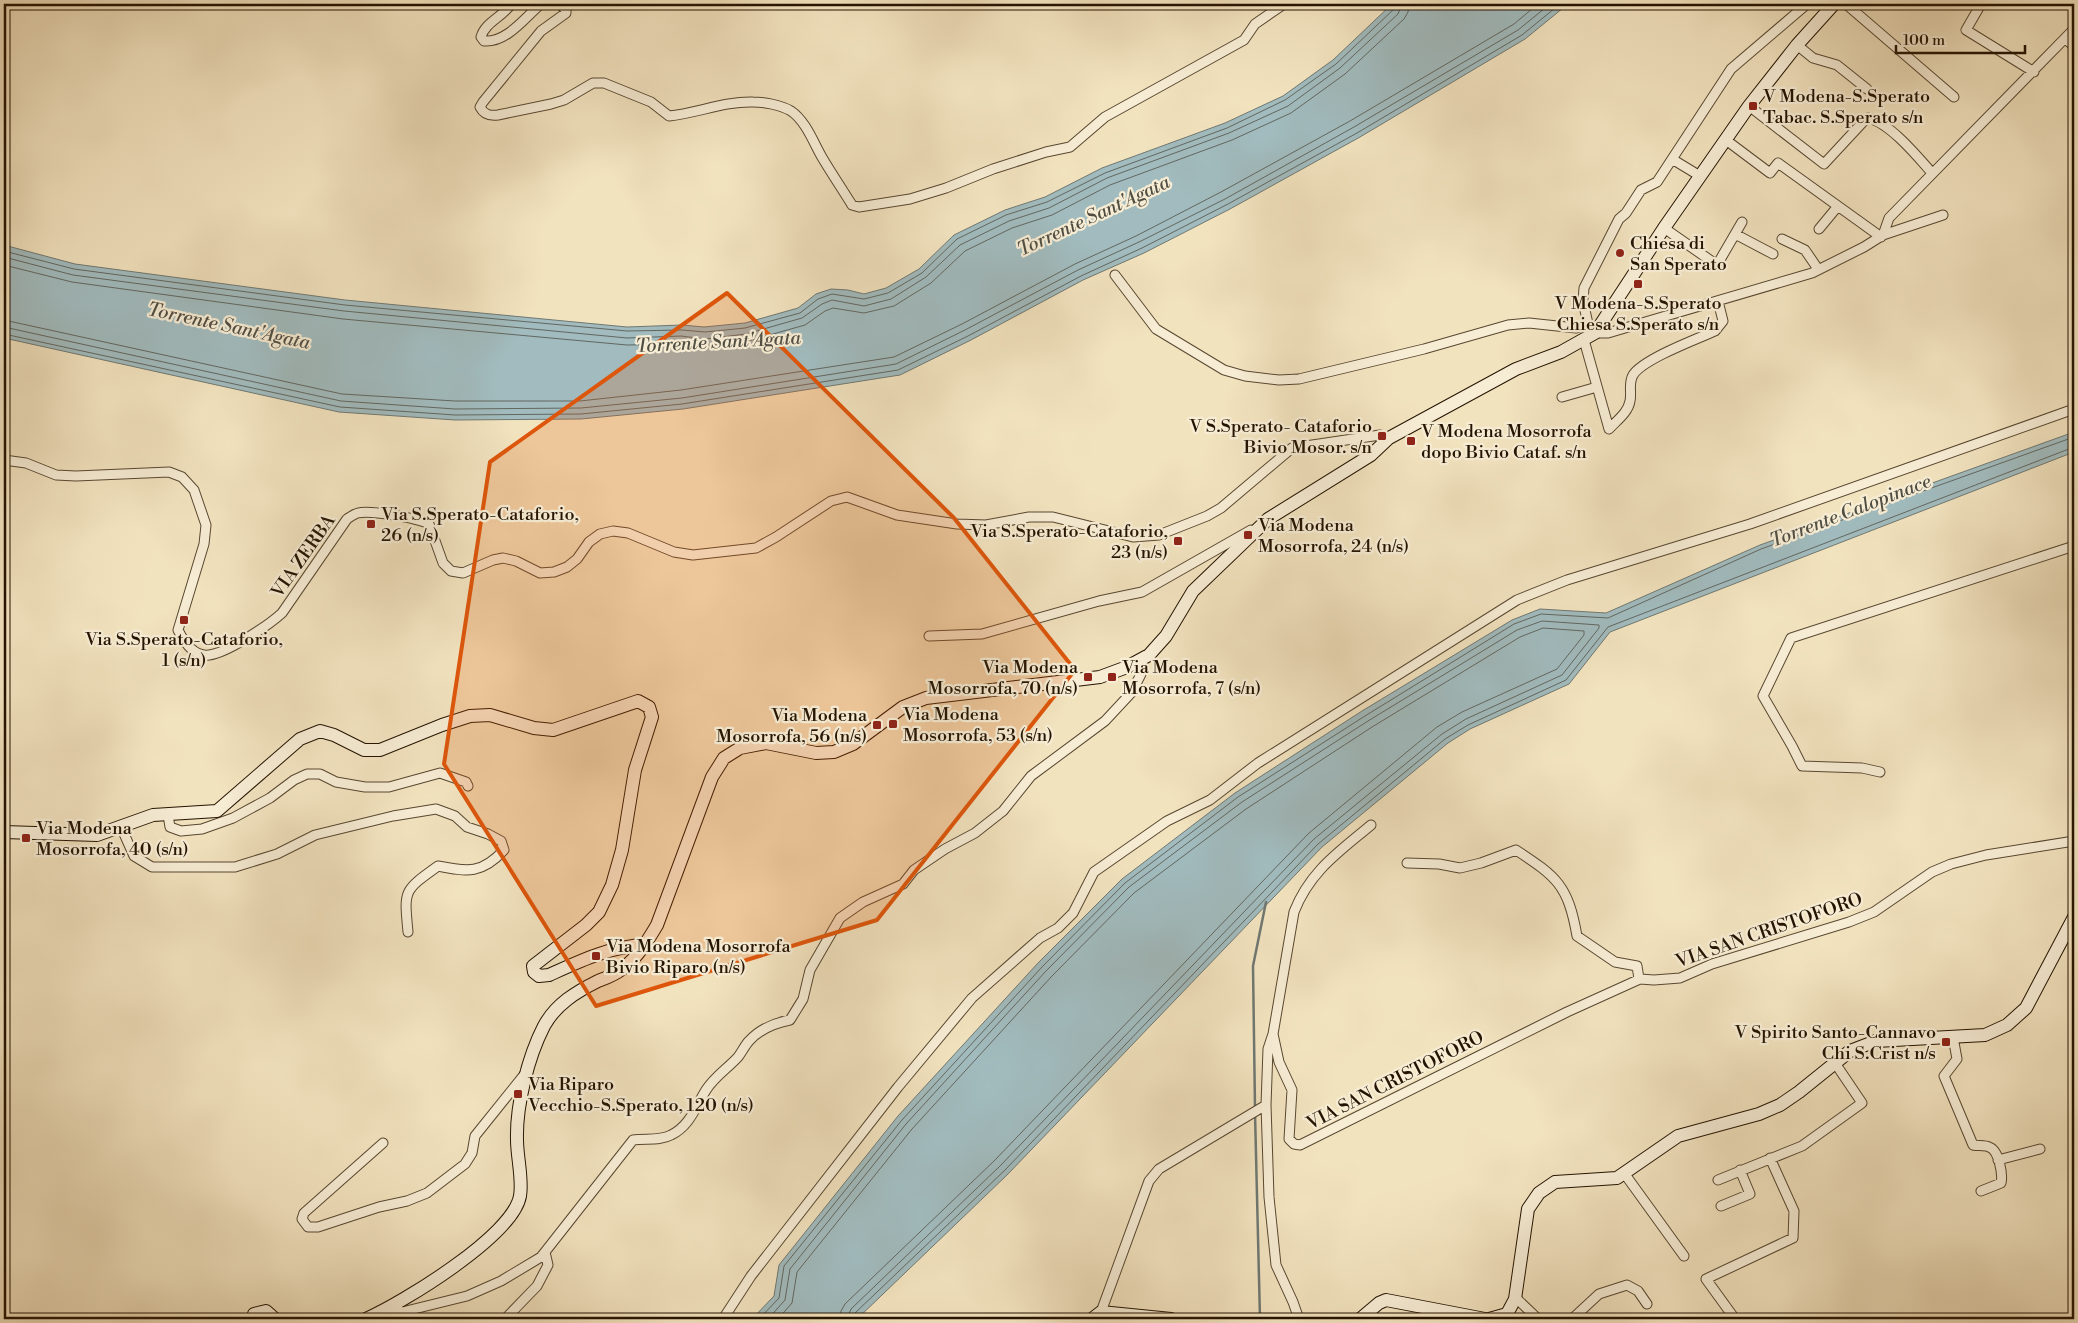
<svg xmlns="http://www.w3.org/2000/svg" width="2078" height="1323" viewBox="0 0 2078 1323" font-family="'Libre Bodoni',serif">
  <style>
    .water { fill: #a1bbbe; stroke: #6f7872 }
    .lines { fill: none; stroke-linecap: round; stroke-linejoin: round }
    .shore { stroke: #626760; stroke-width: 1 }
    .stream { stroke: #6f7872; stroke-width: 2.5 }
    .street-casing { stroke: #584730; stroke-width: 11 }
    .secondary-casing { stroke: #241301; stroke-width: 14 }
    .street { stroke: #f7edd5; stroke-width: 9 }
    .secondary { stroke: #f7edd5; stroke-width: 12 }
    .marked { fill: #de560b; fill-opacity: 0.2; stroke: #de560b; stroke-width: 4; stroke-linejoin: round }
    .poi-dot { fill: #8f2418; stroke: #f7edd5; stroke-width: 2 }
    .labels { text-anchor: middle; stroke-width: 4.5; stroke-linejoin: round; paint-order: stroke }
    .poi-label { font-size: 18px; fill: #241301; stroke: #f7edd5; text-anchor: start }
    .street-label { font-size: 18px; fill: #241301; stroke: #f7edd5 }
    .water-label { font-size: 19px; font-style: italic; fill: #504e43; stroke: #f7edd5 }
  </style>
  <rect width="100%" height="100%" fill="#f2e3bf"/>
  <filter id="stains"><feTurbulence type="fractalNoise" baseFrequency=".004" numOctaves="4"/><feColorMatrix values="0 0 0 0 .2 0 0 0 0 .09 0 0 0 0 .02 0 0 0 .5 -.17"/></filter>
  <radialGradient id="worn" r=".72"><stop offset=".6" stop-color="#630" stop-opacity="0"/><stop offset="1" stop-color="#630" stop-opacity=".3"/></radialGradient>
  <path class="water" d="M1392,4h176l-43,35 -165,98 -130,72 -86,44 -61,27 -112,60 -71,35 -217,34 -102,10 -126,1 -116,-8 -335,-74v-93l71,19 270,36 282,27 55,-2 22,2 41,-4 53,-15 18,-14 15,-5 17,1 16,4 22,-6 33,-19 35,-34 51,-25 40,-13 57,-29 123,-45 58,-27 50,-36z
    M2074,432v20l-464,180 -41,52 -99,45 -22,14 -126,104 -314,327 -151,145h-105l22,-23 5,-31 119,-149 140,-153 84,-84 113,-86 127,-82 150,-91 28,-11 66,4 154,-68z"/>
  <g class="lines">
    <path class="shore" d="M4,251l70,18 271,36 282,26 55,-1 23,2 40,-4 55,-15 18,-14 14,-5 32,5 24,-6 34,-20 35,-34 49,-24 41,-13 58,-29 122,-45 58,-28 51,-36 58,-55 1,-5
      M4,257l69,18 271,36 283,27 54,-2 24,3 41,-5 56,-16 20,-14 10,-4 32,6 27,-7 35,-22 34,-32 49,-24 40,-13 58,-30 122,-45 59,-27 52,-38 58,-54 4,-10
      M4,265l68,17 271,37 284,26 54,-1 24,2 43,-5 57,-16 20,-14 8,-3 31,5 30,-7 37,-23 34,-32 47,-23 40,-13 58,-30 122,-45 59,-27 54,-39 59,-55 4,-7 1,-8
      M4,320l338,74 113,7h125l101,-11 213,-33 68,-33 113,-60 61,-28 85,-44 129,-71 164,-97 24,-20
      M4,327l337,74 114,8 126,-1 101,-10 214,-34 69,-34 113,-60 61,-28 86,-43 129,-72 164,-97 32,-26
      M4,334l336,73 115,8 126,-1 101,-10 216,-34 70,-34 113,-60 61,-28 86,-44 129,-71 165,-98 38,-31
      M759,1319l20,-21 5,-32 118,-146 140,-153 83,-84 113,-86 127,-81 149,-92 27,-10 67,4 153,-69 313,-112
      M768,1319l17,-19 5,-31 116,-145 140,-153 83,-84 113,-85 126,-81 149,-91 25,-9 57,4v3l-37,47 -96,44 -24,15 -128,105 -314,327 -149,143 -4,10
      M778,1319l14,-16 5,-31 115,-143 140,-153 82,-83 112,-84 126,-82 148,-90 23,-9 41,3v4l-27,34 -95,43 -25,15 -128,106 -314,327 -150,144 -4,7 -1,8
      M854,1319l1,-6 150,-143 313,-326 127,-105 23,-14 98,-45 42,-53 466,-180"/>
    <path class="stream" d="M1255,1108l-2,-142 13,-64
      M1255,1113l5,206"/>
    <defs>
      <path id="street" d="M471,4h11
        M511,4c-8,13 -26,18 -30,33l3,4c23,2 41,-24 57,-37
        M560,4l6,6v3l-25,18 -58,71 -3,5c4,8 10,9 18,8l53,-11 13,-4 29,-17h11l47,19 18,14c28,-3 57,-15 84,-14 11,0 28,3 38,9 15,10 23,33 32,48 9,15 19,30 29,46l7,2 51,-8 36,-11 47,-19 53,-17 24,-5 35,-30 139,-77 11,-16 29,-20
        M1807,4l-76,65 -74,113 -16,8 -15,23 -7,6 -35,69 -1,13 5,23 7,9h13l204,-60 52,-26 19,-12 60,-20
        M1846,4l108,93
        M1981,4l-15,26 68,42
        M2065,39l9,7
        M1797,45l16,13 24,7 30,24
        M1749,106l75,58 39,-42 5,-4c22,5 49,38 64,55
        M1726,140l44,33 8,-10 103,74
        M1672,159l28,17
        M1664,228l53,37 25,-43
        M1819,229l19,-23
        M1735,234l38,20
        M1883,235l6,-17 185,-189
        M1782,239l23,11 13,19
        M1115,275l41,54 68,41 21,6 34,4 20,-1 125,-30 84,-24 21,-2 47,5 12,-4
        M1584,340l25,89c7,-8 19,-16 21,-28 2,-9 -2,-17 3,-26 10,-16 64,-36 82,-44l8,-10 -5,-20
        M1562,397l35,-10
        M4,460l22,3 30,12 20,1 93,-4 13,5 12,13 12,35 -2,19 -26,86c6,12 16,27 31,25 18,-2 60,-30 73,-42l65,-94c3,-2 7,-5 11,-6 12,-3 59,5 71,11l14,39 8,8 12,2 30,-13 10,-2 13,3 24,12 14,-1 13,-5 10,-8 12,-17 11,-8 13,-3 15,2 46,19 19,3 63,-7 20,-11 55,-36 16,-4 50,18 60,9 29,1 43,-8h24l80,20 26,-2 48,-19 14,-8 71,-60 88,-13 9,3
        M929,636l53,-2 117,-33 43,-9 109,-62
        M1880,772l-18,-4 -60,-2 -10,-20 -29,-50 28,-58 283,-92
        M168,815l2,12 11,4 21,-2 31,-11 37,-20 24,-18 13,-6h13l16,8 29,5h24l51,-14 26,9 2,4
        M121,827l13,29 18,11h83l42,-13 38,-19 78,-19 43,-7 19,7 12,11 21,7 13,7 3,9c-22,24 -36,22 -66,16 -35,25 -34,24 -30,66
        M1407,863l32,1 21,4 21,-5 35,-13c41,27 52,35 61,86l38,26 22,4 2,13
        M1273,1034l6,28 13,28 -3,49 5,5 6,1 267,-133 73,-33 14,1 26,-2 32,-14 137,-42 25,-10 58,-40 19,-8 35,-9 88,-14
        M1953,1037l4,22 -13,17 29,69c5,1 12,0 16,2 10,3 14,28 12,36l-20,8
        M383,1143l-79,70 -2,6 6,8h10l61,-20 28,-6 20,-8 38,-29 7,-11 3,-17 49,-61
        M1998,1160l42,-11
        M1624,1173l60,83
        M1718,1180l84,-34 60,-43 -27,-40
        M1721,1206l29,-12 -10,-24
        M1515,1297l23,22
        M391,1308l11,4 65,-16 34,-15 40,-24 92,-117c12,-2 27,1 38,-5 19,-9 25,-29 35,-45 9,-14 21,-21 32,-33 4,-5 7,-12 11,-16 11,-12 25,-18 41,-21l13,-21 7,-29 30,-52 23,-16 40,-18 11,-14 31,-21 30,-16 28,-22 28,-35 74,-55 27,-29 9,-18 -3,-13
        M1101,1312l48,-131 10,-12 107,-64
        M505,1319l32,-33 11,-21 -3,-13
        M723,1319l28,-43 147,-189 74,-89 68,-60 18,-10 15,-15 21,-41 73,-51 43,-21 48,-37 259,-163 50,-20 183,-56 324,-115
        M1299,1319l-6,-17 -17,-37 -7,-68 -3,-92 2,-56 5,-15 21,-122c16,-41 45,-60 77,-87
        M1572,1319l27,-25 28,-9 11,6 9,13
        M1735,1319l-29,-40 87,-41 1,-27 -24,-53"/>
      <path id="secondary" d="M4,832l93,3 56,-20 64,-4 83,-72 20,-8 14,4 30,15h16l62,-25 28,-9 20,-1 44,13 19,2 85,-29 11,6 3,10 -17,53 -13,80 -10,35 -13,27 -13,13 -53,41 1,6 5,4 10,-1c31,-14 62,-29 96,-30
        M253,1319l1,-5 12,-3 9,8
        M366,1319c36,-16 147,-83 154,-123 3,-16 -3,-39 -3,-56 -1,-35 11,-83 27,-114 12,-22 32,-34 54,-45 8,-3 17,-6 24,-12 15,-11 25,-27 35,-44l55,-148 12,-19 16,-10 26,-5 50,10 18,-1 19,-8 50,-37 23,-9 174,-21 27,-10 22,-12 17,-19 27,-45 75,-72 103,-64 18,-17 127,-69 45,-17 34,-19 69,-105 85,-122 48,-61 37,-41
        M1092,1319l9,-7 70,7
        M1360,1319l19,-16 7,-3 99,19
        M1489,1319l18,-5 8,-15 13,-90 11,-16 16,-11 62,-4 61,-42 81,-22 21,-9 19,-13 51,-41 26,-10 109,-6 22,-10 19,-17 48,-91"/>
    </defs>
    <use href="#street" class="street-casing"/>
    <use href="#secondary" class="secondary-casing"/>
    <use href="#street" class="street"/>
    <use href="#secondary" class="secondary"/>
  </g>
  <path class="marked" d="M727,293l227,225 121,152 -198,250 -281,86 -152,-242 46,-302z"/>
  <g class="poi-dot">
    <rect x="1748" y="101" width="10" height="10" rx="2.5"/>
    <circle cx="1620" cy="253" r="5"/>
    <rect x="1633" y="279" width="10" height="10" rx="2.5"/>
    <rect x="1377" y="431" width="10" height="10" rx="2.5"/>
    <rect x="1406" y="436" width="10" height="10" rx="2.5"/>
    <rect x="366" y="519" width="10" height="10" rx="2.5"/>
    <rect x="1243" y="530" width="10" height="10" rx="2.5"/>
    <rect x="1173" y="536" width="10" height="10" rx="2.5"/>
    <rect x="179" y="615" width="10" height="10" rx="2.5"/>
    <rect x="1083" y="672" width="10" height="10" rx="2.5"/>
    <rect x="1107" y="672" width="10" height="10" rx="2.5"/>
    <rect x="888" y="719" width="10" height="10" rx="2.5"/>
    <rect x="872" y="720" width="10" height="10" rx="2.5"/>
    <rect x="21" y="833" width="10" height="10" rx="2.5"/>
    <rect x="591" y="951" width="10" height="10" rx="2.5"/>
    <rect x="1941" y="1037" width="10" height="10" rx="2.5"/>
    <rect x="513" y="1089" width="10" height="10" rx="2.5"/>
  </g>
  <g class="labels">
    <g class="poi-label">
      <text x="1763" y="102">V Modena-S.Sperato<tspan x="1763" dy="21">Tabac. S.Sperato s/n</tspan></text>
      <text x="1630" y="249">Chiesa di<tspan x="1630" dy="21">San Sperato</tspan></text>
      <text x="1638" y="309" text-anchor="middle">V Modena-S.Sperato<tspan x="1638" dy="21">Chiesa S.Sperato s/n</tspan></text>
      <text x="1372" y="432" text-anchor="end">V S.Sperato- Cataforio<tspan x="1372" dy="21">Bivio Mosor. s/n</tspan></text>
      <text x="1421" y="437">V Modena Mosorrofa<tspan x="1421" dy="21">dopo Bivio Cataf. s/n</tspan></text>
      <text x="381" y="520">Via S.Sperato-Cataforio,<tspan x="381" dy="21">26 (n/s)</tspan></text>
      <text x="1258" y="531">Via Modena<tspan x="1258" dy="21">Mosorrofa, 24 (n/s)</tspan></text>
      <text x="1168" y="537" text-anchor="end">Via S.Sperato-Cataforio,<tspan x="1168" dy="21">23 (n/s)</tspan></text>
      <text x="184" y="645" text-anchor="middle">Via S.Sperato-Cataforio,<tspan x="184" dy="21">1 (s/n)</tspan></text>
      <text x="1078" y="673" text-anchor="end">Via Modena<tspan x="1078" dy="21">Mosorrofa, 70 (n/s)</tspan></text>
      <text x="1122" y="673">Via Modena<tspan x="1122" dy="21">Mosorrofa, 7 (s/n)</tspan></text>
      <text x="903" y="720">Via Modena<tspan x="903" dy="21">Mosorrofa, 53 (s/n)</tspan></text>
      <text x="867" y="721" text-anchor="end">Via Modena<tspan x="867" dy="21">Mosorrofa, 56 (n/s)</tspan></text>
      <text x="36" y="834">Via Modena<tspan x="36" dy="21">Mosorrofa, 40 (s/n)</tspan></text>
      <text x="606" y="952">Via Modena Mosorrofa<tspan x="606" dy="21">Bivio Riparo (n/s)</tspan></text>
      <text x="1936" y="1038" text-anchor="end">V Spirito Santo-Cannavo<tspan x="1936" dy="21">Chi S.Crist n/s</tspan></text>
      <text x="528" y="1090">Via Riparo<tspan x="528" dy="21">Vecchio-S.Sperato, 120 (n/s)</tspan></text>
    </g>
    <g class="street-label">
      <text transform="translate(303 556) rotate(-55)" y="6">VIA ZERBA</text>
      <text transform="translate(1769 930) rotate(-19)" y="6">VIA SAN CRISTOFORO</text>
      <text transform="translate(1395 1080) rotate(-27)" y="6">VIA SAN CRISTOFORO</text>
    </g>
    <g class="water-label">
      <text transform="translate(1093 215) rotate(-25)" y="7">Torrente Sant'Agata</text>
      <text transform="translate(229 325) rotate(12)" y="7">Torrente Sant'Agata</text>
      <text transform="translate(718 341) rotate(-3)" y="7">Torrente Sant'Agata</text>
      <text transform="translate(1850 510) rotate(-21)" y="7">Torrente Calopinace</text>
    </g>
  </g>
  <rect width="2078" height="1323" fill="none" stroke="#f2e3bf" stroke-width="20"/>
  <rect x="5" y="5" width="2068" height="1313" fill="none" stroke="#241301" stroke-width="2.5"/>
  <rect x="10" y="10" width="2058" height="1303" fill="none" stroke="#241301"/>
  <path d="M1896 45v8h129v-8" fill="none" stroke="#241301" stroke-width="2.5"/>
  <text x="1903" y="45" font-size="15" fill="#241301" stroke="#f7edd5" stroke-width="4" paint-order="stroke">100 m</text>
  <rect width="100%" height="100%" filter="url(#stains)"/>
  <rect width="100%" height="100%" fill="url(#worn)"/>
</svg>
